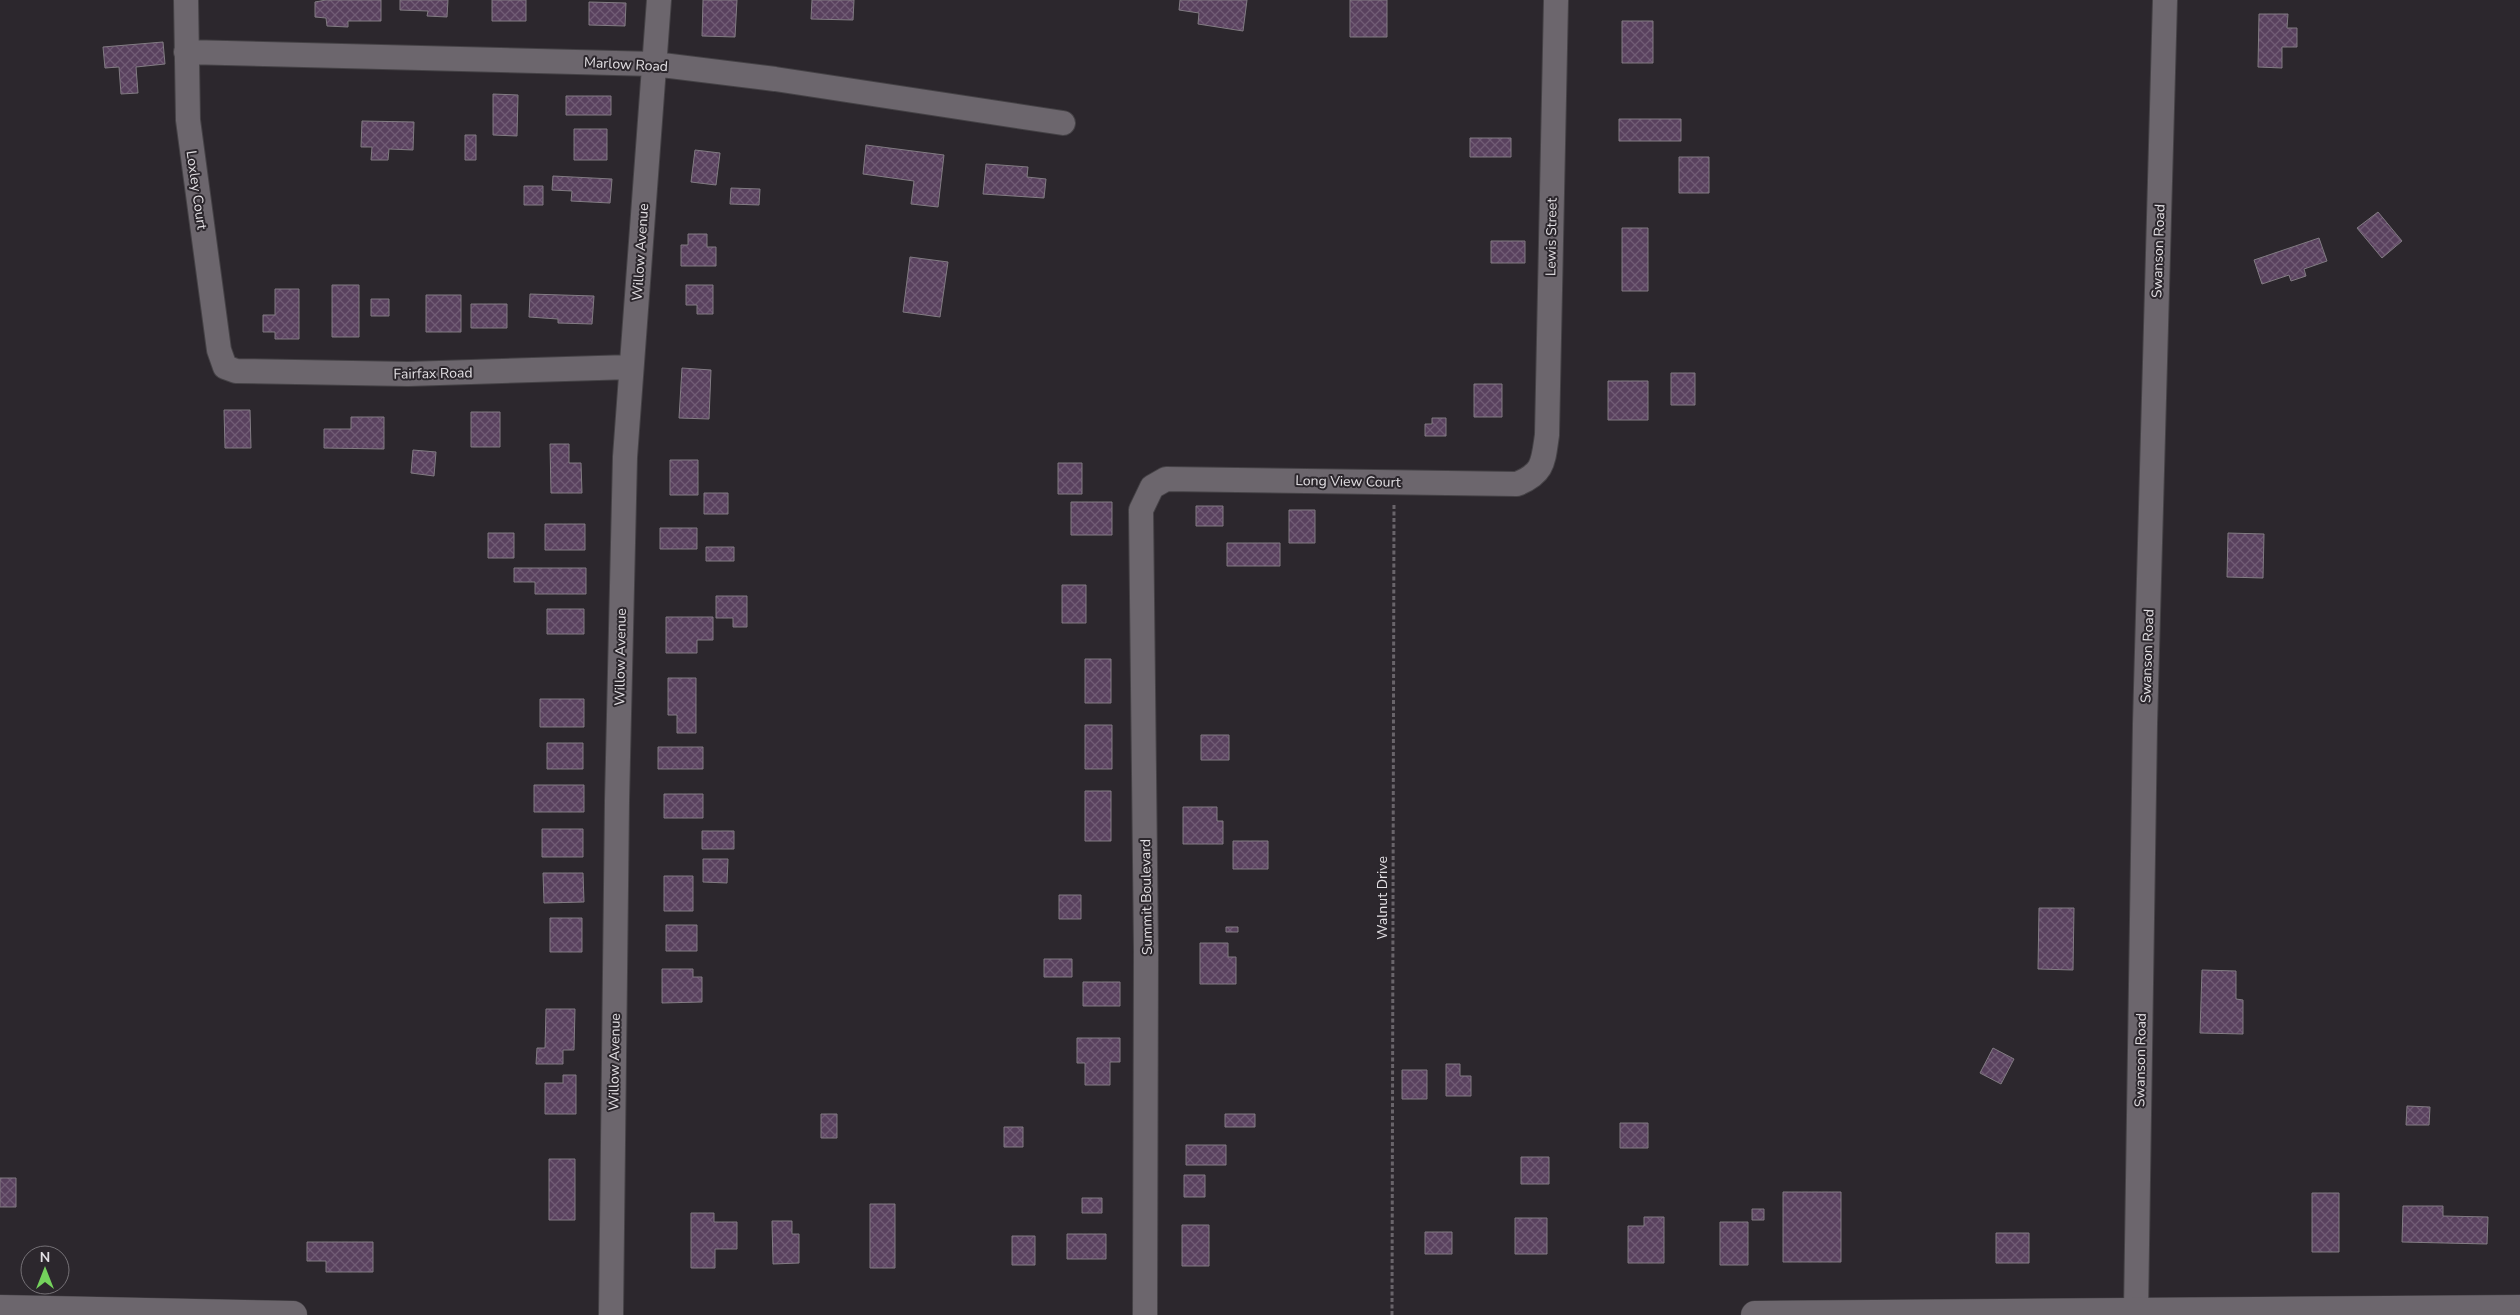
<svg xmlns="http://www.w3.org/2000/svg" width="2520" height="1315" viewBox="0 0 2520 1315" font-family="'Nunito Sans',sans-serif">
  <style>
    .building { fill: url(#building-cross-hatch); stroke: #817b82 }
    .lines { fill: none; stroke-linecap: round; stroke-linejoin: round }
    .minor-casing { stroke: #454246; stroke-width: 26 }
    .tertiary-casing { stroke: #454246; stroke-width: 29 }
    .path { stroke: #69646a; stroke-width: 3; stroke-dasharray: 4 2.5; stroke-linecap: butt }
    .minor { stroke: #6c666d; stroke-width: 24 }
    .tertiary { stroke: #6c666d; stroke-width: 28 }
    .labels { text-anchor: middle; stroke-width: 4; stroke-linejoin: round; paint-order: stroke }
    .street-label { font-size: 14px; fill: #e2dfe3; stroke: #2c272d }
  </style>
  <defs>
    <pattern id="building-cross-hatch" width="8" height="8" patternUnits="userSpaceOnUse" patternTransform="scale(1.25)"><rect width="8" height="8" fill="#59415e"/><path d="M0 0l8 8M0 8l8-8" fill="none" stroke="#715c75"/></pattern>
  </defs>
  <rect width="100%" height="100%" fill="#2c272d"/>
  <path class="building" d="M326,0h55v21h-33v6l-21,-1 -1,-8 -11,-1v-15z
    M400,0h48l-1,17 -20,-1 1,-5 -28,-1z
    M492,0h34v21h-34z
    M703,0h34l-2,37 -33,-1z
    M812,0h42l-1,20 -42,-1z
    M1180,0h67l-4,31 -45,-7 1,-11 -20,-3z
    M1350,0h37v37h-37z
    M589,2l37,1 -1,23 -36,-1z
    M2259,14h29l-1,14h10v19h-15v21l-24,-1z
    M1622,21h31v42h-31z
    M163,42l2,22 -29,3 2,26 -17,1 -2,-27 -14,1 -2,-21z
    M493,94l25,1 -1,41 -24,-1z
    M566,96h45v19h-45z
    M1619,119h62v22h-62z
    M362,121l52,1 -1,28 -24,-1 -1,11h-17l1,-13h-11z
    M574,129h33v31h-33z
    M465,135h11v25h-11z
    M1470,138h41v19h-41z
    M866,145l78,10 -6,52 -27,-3 3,-23 -51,-7z
    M695,150l25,3 -4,32 -25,-3z
    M1679,157h30v36h-30z
    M986,164l42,3 -1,10 19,2 -2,19 -61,-4z
    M553,176l59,3 -2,24 -39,-2 1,-10 -20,-1z
    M524,186h19v19h-19z
    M731,188l29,1 -1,16 -29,-1z
    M2378,212l24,29 -20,17 -25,-30z
    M1622,228h26v63h-26z
    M688,234h19v13h9v19h-35v-21h7z
    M2319,238l8,23 -23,8 2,7 -15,5 -2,-6 -27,9 -8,-24z
    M1491,241h34v22h-34z
    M910,257l38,5 -8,55 -37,-5z
    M332,285h27v52h-27z
    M686,285h27v29h-16v-9h-11z
    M275,289h24v50h-24v-7h-12v-17h12z
    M530,294l64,2 -2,28 -34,-1v-4l-29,-2z
    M426,295h35v37h-35z
    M371,299h18v17h-18z
    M471,304h36v24h-36z
    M682,368l29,2 -2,49 -30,-1z
    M1671,373h24v32h-24z
    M1608,381h40v39h-40z
    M1474,384h28v33h-28z
    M224,410h26l1,38h-26z
    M471,412h29v35h-29z
    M351,417h33v32l-60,-1v-19h27z
    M1432,418h14v18h-21v-12h7z
    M550,444h19v19h12l1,30h-31z
    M413,450l23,2 -2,24 -23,-3z
    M670,460h28v35h-28z
    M1058,463h24v31h-24z
    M704,493h24v21h-24z
    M1071,502h41v33h-41z
    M1196,506h27v20h-27z
    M1289,510h26v33h-26z
    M545,524h40v26h-40z
    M660,528h37v21h-37z
    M488,533h26v25h-26z
    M2228,533l36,1 -1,44 -36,-1z
    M1227,543h53v23h-53z
    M706,547h28v14h-28z
    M514,568h72v26h-51v-12h-21z
    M1062,585h24v38h-24z
    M716,596h31v31h-14v-9h-17z
    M547,609h37v25h-37z
    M666,617h47v23h-16v13h-31z
    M1085,659h26v44h-26z
    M668,678h28v55h-19v-18h-9z
    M540,699h44v28h-44z
    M1085,725h27v44h-27z
    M1201,735h28v25h-28z
    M547,743h36v26h-36z
    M658,747h45v22h-45z
    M534,785h50v27h-50z
    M1085,791h26v50h-26z
    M664,794h39v24h-39z
    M1183,807h34v14h6v23h-40z
    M542,829h41v28h-41z
    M702,831h32v18h-32z
    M1233,841h35v28h-35z
    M703,859h25l-1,24 -24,-1z
    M543,873h40l1,29 -40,1z
    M664,876h29v35h-29z
    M1059,895h22v24h-22z
    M2039,908h35l-1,62 -35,-1z
    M550,918h32v34h-32z
    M666,925h31v26h-31z
    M1226,927h12v5h-12z
    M1200,943h28v14h8v27h-36z
    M1044,959h28v18h-28z
    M662,969h31v8h9v25l-40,1z
    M2202,970l34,1v28l7,1v34l-43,-1z
    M1083,982h37v24h-37z
    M546,1009h29l-1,41h-11v14h-27l1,-16h8z
    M1077,1038h43v24h-10v23h-25v-22h-8z
    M1993,1048l21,11 -13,25 -21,-11z
    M1446,1064h14v12h11v20h-25z
    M1402,1070h25v29h-25z
    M563,1075h13v39h-31v-31h18z
    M2407,1106l23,1 -1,18h-23z
    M821,1114h16v24h-16z
    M1225,1114h30v13h-30z
    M1620,1123h28v25h-28z
    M1004,1127h19v20h-19z
    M1186,1145h40v20h-40z
    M1521,1157h28v27h-28z
    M549,1159h26v61h-26z
    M1184,1175h21v22h-21z
    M0,1178h16v29h-16z
    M1783,1192h58v70h-58z
    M2312,1193h27v59h-27z
    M1082,1198h20v15h-20z
    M870,1204h25v64h-25z
    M2403,1206h40v10l45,1 -1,27 -85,-2z
    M1752,1209h12v11h-12z
    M691,1213h23v9h23v27h-22v19h-24z
    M1644,1217h20v46h-36v-37h16z
    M1515,1218h32v36h-32z
    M772,1221h20v13h7v29l-26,1z
    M1720,1222h28v43h-28z
    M1182,1225h27v41h-27z
    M1425,1232h27v22h-27z
    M1996,1233h33v30h-33z
    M1067,1234h39v25h-39z
    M1012,1236h23v29h-23z
    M307,1242h66v30h-47v-11h-19z"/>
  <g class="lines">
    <defs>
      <path id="minor" d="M186,0l2,120 31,230 6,17 11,4 172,3 223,-7
        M186,52l468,12 121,15 288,44
        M2136,1311l9,-587 20,-724
        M611,1315l6,-514 8,-344 34,-457
        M1145,1315l1,-365 -5,-440 11,-23 14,-8 351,5c27,-11 26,-22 30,-49l9,-435"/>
      <path id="tertiary" d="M0,1309l293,6
        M1755,1315l765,-6"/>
    </defs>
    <use href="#minor" class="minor-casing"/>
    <use href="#tertiary" class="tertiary-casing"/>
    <path class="path" d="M1392,1315l2,-812"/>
    <use href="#minor" class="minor"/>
    <use href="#tertiary" class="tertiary"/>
  </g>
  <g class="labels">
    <g class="street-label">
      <text transform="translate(626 64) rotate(3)" y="5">Marlow Road</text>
      <text transform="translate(197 190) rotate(82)" y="5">Loxley Court</text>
      <text transform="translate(1551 237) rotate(-89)" y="5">Lewis Street</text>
      <text transform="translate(2158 251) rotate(-88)" y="5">Swanson Road</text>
      <text transform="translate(640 252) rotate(-86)" y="5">Willow Avenue</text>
      <text transform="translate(433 373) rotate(-1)" y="5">Fairfax Road</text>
      <text transform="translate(1348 481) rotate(1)" y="5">Long View Court</text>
      <text transform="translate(2147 656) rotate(-88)" y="5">Swanson Road</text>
      <text transform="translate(620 657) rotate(-89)" y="5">Willow Avenue</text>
      <text transform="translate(1146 897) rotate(-91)" y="5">Summit Boulevard</text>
      <text transform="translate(1382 898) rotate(-90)" y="5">Walnut Drive</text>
      <text transform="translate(2140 1060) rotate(-89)" y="5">Swanson Road</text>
      <text transform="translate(614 1062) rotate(-89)" y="5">Willow Avenue</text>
    </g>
  </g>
  <g transform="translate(45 1270)"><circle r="24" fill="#2c272d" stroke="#757176"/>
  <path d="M0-4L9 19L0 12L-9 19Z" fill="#74d25c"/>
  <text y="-8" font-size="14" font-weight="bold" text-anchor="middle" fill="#e2dfe3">N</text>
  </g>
</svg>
